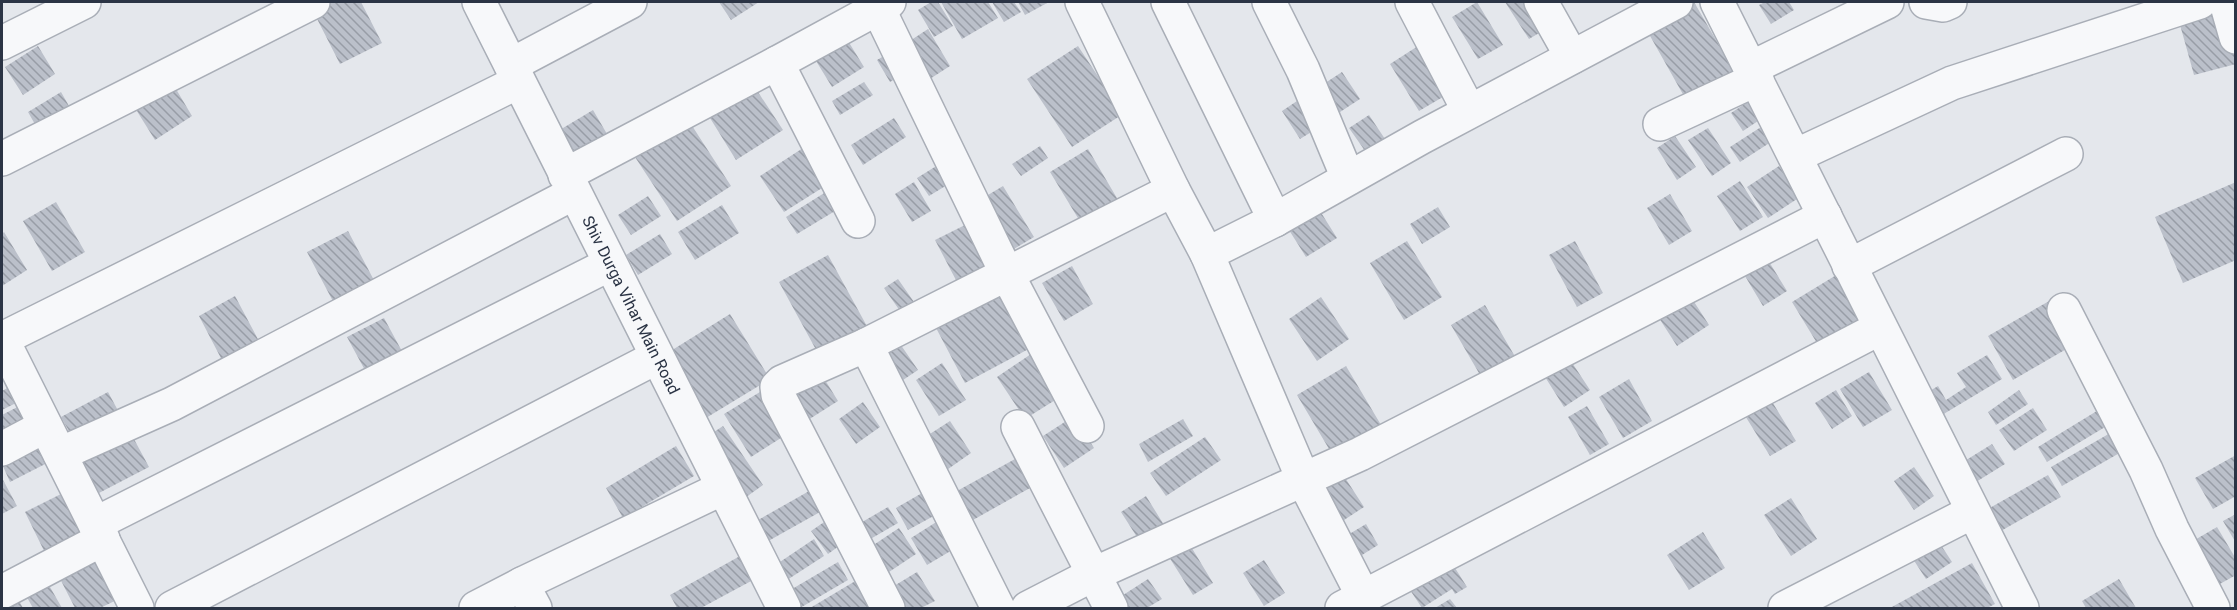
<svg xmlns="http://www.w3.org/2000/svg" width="2237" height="610" viewBox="0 0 2237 610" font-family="Roboto,sans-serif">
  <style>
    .building { fill: url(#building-back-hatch) }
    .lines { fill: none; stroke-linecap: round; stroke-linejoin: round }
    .minor-casing { stroke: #a9aeb7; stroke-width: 36 }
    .minor { stroke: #f7f8fa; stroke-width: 33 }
    .labels { text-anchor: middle; stroke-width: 5; stroke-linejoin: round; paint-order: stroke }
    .street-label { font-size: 16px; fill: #2b3445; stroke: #f4f6f9 }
  </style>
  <defs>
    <pattern id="building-back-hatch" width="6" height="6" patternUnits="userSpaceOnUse" patternTransform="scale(1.5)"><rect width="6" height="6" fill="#bbc0ca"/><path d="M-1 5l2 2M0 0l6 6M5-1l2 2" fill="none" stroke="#989da6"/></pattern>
  </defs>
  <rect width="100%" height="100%" fill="#e4e7ec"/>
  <path class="building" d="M328,2h33l21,41 -42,21 -28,-55z
    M719,2h40l-28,18z
    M931,2h7l15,24 -19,11 -16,-27z
    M941,2h47l10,16 -36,21z
    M992,2h22l7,10 -17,10z
    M1018,2h31l-24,13z
    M1477,2l26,43 -25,14 -26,-42z
    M1505,2h24l17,27 -17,10z
    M1689,2h5l44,76 -49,27 -44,-78z
    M1765,2h24l5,8 -23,14 -12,-19z
    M2222,2l14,50v12l-42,11 -17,-61z
    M928,29l22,37 -28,18 -23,-36z
    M845,36l19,31 -32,20 -19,-31z
    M38,46l17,28 -32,21 -18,-28z
    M1078,46l45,68 -51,33 -45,-68z
    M1418,46l30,48 -29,17 -29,-47z
    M894,50l13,22 -17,10 -13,-22z
    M1342,72l18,27 -23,15 -18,-27z
    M864,82l9,13 -33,20 -8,-14z
    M173,84l19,32 -37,24 -20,-32z
    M756,89l27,41 -47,30 -26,-42z
    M61,92l8,14 -33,20 -8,-14z
    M1303,97l18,29 -21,13 -18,-28z
    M1749,101l12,18 -18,12 -12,-18z
    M593,110l14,24 -39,24 -15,-24z
    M1369,115l20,30 -19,13 -21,-30z
    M687,118l44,68 -54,35 -44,-67z
    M894,118l12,19 -43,28 -12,-20z
    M1761,127l10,15 -31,20 -10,-15z
    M1708,128l23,35 -19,13 -24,-36z
    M1675,136l21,31 -19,13 -20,-32z
    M806,146l24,37 -46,29 -24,-36z
    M1040,146l8,12 -27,18 -9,-12z
    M1088,149l33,56 -37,23 -34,-56z
    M946,160l11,19 -28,17 -12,-18z
    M1779,166l21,31 -32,21 -21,-31z
    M1740,181l23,36 -23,14 -23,-35z
    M914,182l17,29 -19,11 -17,-28z
    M2236,182v78l-53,23 -28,-66z
    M1003,186l31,51 -25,15 -31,-51z
    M829,190l11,18 -43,26 -11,-17z
    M1670,194l22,37 -23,14 -22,-37z
    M648,196l13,20 -30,19 -13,-20z
    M56,202l29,50 -33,19 -29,-50z
    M722,205l17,28 -44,27 -17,-28z
    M1438,207l12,20 -28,17 -12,-20z
    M1320,211l17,27 -31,19 -17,-27z
    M973,221l21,42 -37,19 -22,-42z
    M348,231l29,55 -41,21 -29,-55z
    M4,232l23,38 -25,16v-52z
    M660,234l12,20 -34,21 -12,-20z
    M1407,241l35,56 -38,23 -34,-57z
    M1575,241l28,52 -26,14 -28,-52z
    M1763,252l24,39 -24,15 -24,-40z
    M828,255l41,75 -49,27 -41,-75z
    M1072,266l21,38 -29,17 -22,-38z
    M1838,274l28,46 -46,28 -28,-46z
    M898,279l16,23 -14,9 -16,-23z
    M1005,289l31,56 -71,38 -30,-57z
    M1689,294l20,31 -32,21 -20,-31z
    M235,296l26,49 -37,19 -25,-48z
    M1321,297l28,42 -32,22 -28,-42z
    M2051,300l24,44 -62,36 -25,-44z
    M1485,305l32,55 -34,20 -32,-55z
    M730,314l40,65 -69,42 -40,-64z
    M384,318l20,37 -37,19 -20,-37z
    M894,335l24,35 -21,14 -24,-35z
    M1565,352l25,38 -26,17 -24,-38z
    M1031,354l29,43 -35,22 -28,-42z
    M1987,355l15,24 -70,42 -14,-23 20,-12 8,14 20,-13 -9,-14z
    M942,363l24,37 -27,16 -23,-36z
    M1346,366l35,59 -49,29 -35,-59z
    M817,367l21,34 -30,19 -21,-34z
    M1869,372l23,38 -29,17 -23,-38z
    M1629,379l23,42 -29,17 -24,-41z
    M18,382l8,16 -24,12v-19z
    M765,389l27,42 -41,26 -27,-43z
    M1765,390l31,51 -26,15 -31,-50z
    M1836,390l16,26 -20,13 -17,-26z
    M2019,390l9,14 -32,21 -8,-13z
    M108,392l14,26 -48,22 -13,-23z
    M27,402l11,22 -36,18v-27z
    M863,402l17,25 -24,17 -17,-25z
    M1587,406l22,38 -19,11 -22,-38z
    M2105,406l10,15 -68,41 -9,-15z
    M2033,408l14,22 -33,21 -15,-21z
    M1074,416l20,32 -30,20 -21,-32z
    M1183,419l10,17 -45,26 -9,-18z
    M950,421l21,32 -30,21 -22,-33z
    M723,426l40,59 -21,15 -40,-60z
    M128,428l21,39 -50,26 -22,-40z
    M2119,428l11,19 -68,39 -11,-19z
    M41,432l14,27 -45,23 -8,-18z
    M1205,437l16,23 -55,36 -16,-23z
    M1992,444l13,20 -29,18 -13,-20z
    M676,446l18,30 -71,42 -17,-30z
    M2236,455v41l-23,13 -18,-31z
    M1015,459l15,29 -57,32 -16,-29z
    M1914,467l20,29 -20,14 -20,-29z
    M1340,470l24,37 -23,15 -24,-37z
    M2048,475l13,22 -69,39 -13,-22z
    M2,478l15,28 -15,8z
    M818,486l11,21 -66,37 -12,-20z
    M929,489l12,23 -33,18 -12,-22z
    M65,492l24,49 -40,20 -24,-49z
    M1146,496l23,37 -25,15 -23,-36z
    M1791,498l26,41 -26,17 -27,-41z
    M888,507l10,16 -31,18 -10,-16z
    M2236,514v29l-13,-22z
    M830,518l16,23 -18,13 -17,-23z
    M941,519l18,27 -32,19 -16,-27z
    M1366,524l12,21 -24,15 -13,-21z
    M2217,527l19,32v16l-18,10 -25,-44z
    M899,528l17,26 -30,20 -17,-26z
    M1703,532l22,36 -36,22 -22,-35z
    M814,539l10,17 -40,26 -10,-16z
    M1937,539l15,23 -26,17 -15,-23z
    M1190,545l23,38 -20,12 -24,-38z
    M97,546l26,51 -23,11h-25l-21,-41z
    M740,556l13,24 -52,28h-24l-7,-13z
    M1264,560l21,33 -21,13 -21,-33z
    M1450,560l17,27 -12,7 -3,-5 -30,19 -14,-21z
    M838,562l10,18 -48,28 -13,-16z
    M1972,563l23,41 -8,4h-97z
    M917,572l18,29 -14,7h-21l-11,-19z
    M1148,579l14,20 -15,9h-19l-8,-11z
    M2119,579l17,29h-50l-4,-7z
    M46,580l16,28h-29l-9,-16z
    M857,580l16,26 -5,2h-58z
    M18,599l5,9h-21z
    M1450,599l7,9h-22z"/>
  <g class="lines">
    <defs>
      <g id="minor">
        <path id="s1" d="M479,2l305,606"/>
        <path d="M1082,2l91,188 34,64 97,227 59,115"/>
        <path d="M1168,2l107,218"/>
        <path d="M1269,2l34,68 45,108"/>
        <path d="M1412,2l57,109"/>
        <path d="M1541,2l31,55"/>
        <path d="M1717,2l305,606"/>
        <path d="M1926,2l17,3 7,-3"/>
        <path d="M2226,2l10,35"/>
        <path d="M878,8l129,266 80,152"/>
        <path d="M2,43l82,-41"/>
        <path d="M777,63l81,158"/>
        <path d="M511,65l119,-63"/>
        <path d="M1751,68l136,-66"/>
        <path d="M1660,124l97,-45"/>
        <path d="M1795,156l157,-73 248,-81"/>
        <path d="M2,159l311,-157"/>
        <path d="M565,175l212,-112 112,-61"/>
        <path d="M1207,254l68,-34 147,-83 254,-135"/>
        <path d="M1849,266l217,-112"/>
        <path d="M2064,310l82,160 26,59 41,79"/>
        <path d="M2,339l516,-257"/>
        <path d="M2,339l135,269"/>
        <path d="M866,345l132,263"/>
        <path d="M1018,427l93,181"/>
        <path d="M2,449l43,-23"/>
        <path d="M60,454l112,-50 402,-211"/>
        <path d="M95,524l515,-260"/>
        <path d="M522,584l13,24"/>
        <path d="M2,592l101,-53"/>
        <path d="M172,608l485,-251"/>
        <path d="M476,608l46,-24 201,-96"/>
        <path d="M888,608l-110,-213 -1,-8 5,-5 84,-37 307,-155"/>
        <path d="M1028,608l66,-34 266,-120 465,-238"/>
        <path d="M1342,608l538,-280"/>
        <path d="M1785,608l187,-96"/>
      </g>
    </defs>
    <use href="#minor" class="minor-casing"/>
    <use href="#minor" class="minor"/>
  </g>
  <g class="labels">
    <g class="street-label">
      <text dy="6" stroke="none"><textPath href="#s1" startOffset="339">Shiv Durga Vihar Main Road</textPath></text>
    </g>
  </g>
  <rect width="2237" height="610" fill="none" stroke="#2b3445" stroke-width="6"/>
</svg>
